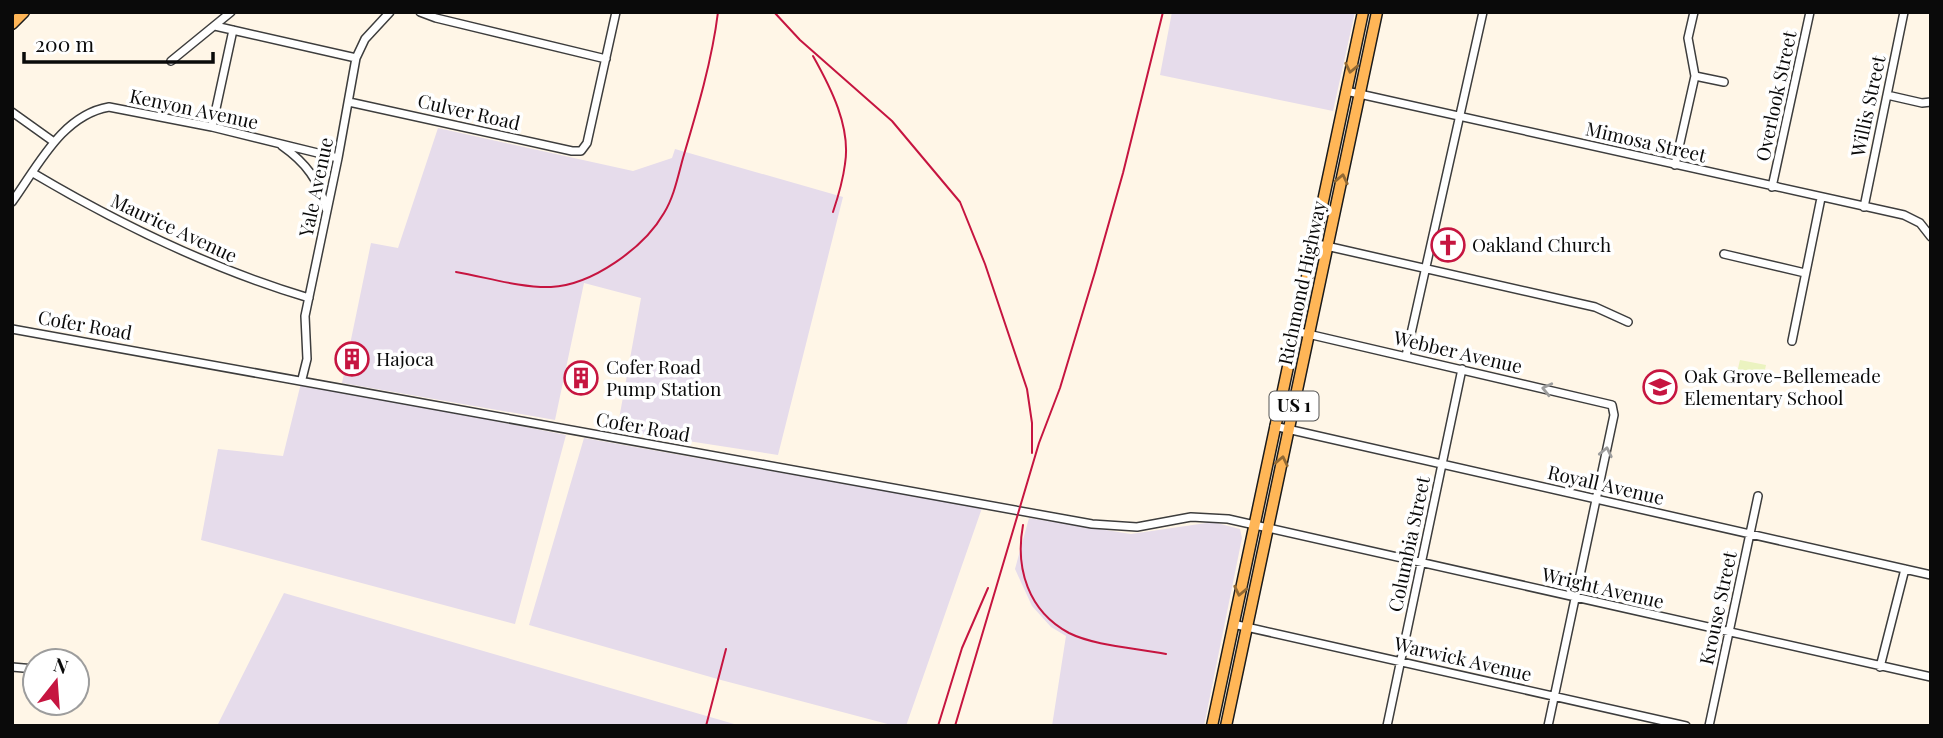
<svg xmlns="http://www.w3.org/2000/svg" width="1943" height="738" viewBox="0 0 1943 738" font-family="'Playfair Display',serif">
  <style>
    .industrial { fill: #e6dceb }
    .pitch { fill: #ebf3c0 }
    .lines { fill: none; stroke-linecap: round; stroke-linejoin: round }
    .minor-casing { stroke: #3d3d3d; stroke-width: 10 }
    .major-casing { stroke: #1b1b1b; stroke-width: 13 }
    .minor { stroke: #fff; stroke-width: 7 }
    .major { stroke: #ffb657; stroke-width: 10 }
    .rail { stroke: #c61540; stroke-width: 2 }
    .oneway { stroke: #916934 }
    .oneway2 { stroke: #9d9d9d }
    .labels { text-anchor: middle; stroke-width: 7; stroke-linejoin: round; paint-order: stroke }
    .shield { fill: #fff; stroke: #545454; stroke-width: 2 }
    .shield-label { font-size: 18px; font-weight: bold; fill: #0a0a0a }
    .street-label { font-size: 19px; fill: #0a0a0a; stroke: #fff }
    .poi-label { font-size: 19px; fill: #0a0a0a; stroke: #fff; text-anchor: start }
  </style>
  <rect width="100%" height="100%" fill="#fff6e7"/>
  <path class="industrial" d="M1172,12h183l-22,99 -173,-36z
    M438,128l195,43 39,-13 3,-9 168,48 -65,258 -161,-25 24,-132 -57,-15 -29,137 -213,-37 29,-140 27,5z
    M301,383l265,52 -51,189 -314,-84 17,-91 65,7z
    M584,438l398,70 -76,218h-11l-174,-46 -192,-55z
    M1029,518l102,16 82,-12 27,7 2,9 -38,188h-152l14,-90 -15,-9 -19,-21 -17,-37z
    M284,593l457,133h-524z"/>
  <path class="pitch" d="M1740,360l26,5 -4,18 -26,-6z"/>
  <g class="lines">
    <defs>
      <path id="minor" d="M420,12l16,6 170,41
        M215,26l141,32
        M171,61l60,-49
        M1695,76l29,6
        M1346,91l558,124 16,8 11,14
        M1887,95l35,8 9,-1
        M349,102l223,49h9l6,-8 29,-131
        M12,112l42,30
        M212,127l21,-97
        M282,146c23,16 38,35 44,63
        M1675,165l20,-89 -7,-38 6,-26
        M33,173c86,51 179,96 276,125
        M1772,187l38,-175
        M12,202c26,-36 50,-87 97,-95l103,20 126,31
        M1864,207l40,-195
        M1313,243l282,64 33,15
        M1724,254l81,19
        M12,329l1080,195 45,3 54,-10 37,2 703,158
        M1295,331l317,74 2,10 -66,311
        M1792,341l29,-143
        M1406,356l77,-344
        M302,379l5,-20 -2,-43 33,-158 18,-100 9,-19 25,-27
        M1274,426l657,149
        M1233,624l453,102
        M12,667l23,2
        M1880,667l25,-98
        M1387,726l75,-357
        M1709,726l49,-230"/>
      <path id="major" d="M12,24l12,-12
        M1212,726l151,-714
        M1226,726l151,-714"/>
    </defs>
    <use href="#minor" class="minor-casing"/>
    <use href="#major" class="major-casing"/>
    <use href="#minor" class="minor"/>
    <use href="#major" class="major"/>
    <path class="rail" d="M774,12l26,28 92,81 68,81 25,62 42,125 5,34v30
      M813,56c18,32 38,71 32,108 -2,16 -7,33 -12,48
      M456,272c30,5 64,16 95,15 41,-2 93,-39 113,-74 10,-16 14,-37 19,-55 14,-47 29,-97 35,-146
      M1023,525c-8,43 5,86 46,108 26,13 68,15 97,21
      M706,726l20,-77
      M938,726l24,-78 26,-60
      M955,726l84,-283 21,-55 35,-116 28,-99 40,-161"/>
  </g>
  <defs><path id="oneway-chevron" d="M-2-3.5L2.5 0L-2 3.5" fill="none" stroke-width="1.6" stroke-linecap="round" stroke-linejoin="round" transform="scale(1.75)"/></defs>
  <g class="oneway">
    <use href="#oneway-chevron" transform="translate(1351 68) rotate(102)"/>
    <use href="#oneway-chevron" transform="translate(1342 179) rotate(-78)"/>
    <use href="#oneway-chevron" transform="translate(1282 461) rotate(-78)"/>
    <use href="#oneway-chevron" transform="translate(1240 591) rotate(102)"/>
  </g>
  <g class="oneway2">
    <use href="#oneway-chevron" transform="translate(1547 389) rotate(-167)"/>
    <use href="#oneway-chevron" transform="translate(1606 452) rotate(-78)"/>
  </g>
  <defs>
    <symbol id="church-ring" viewBox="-11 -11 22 22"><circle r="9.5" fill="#fff" stroke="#c61540" stroke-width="1.5"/><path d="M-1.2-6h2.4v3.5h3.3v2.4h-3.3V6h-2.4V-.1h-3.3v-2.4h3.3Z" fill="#c61540"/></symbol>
    <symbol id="building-ring" viewBox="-11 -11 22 22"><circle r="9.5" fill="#fff" stroke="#c61540" stroke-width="1.5"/><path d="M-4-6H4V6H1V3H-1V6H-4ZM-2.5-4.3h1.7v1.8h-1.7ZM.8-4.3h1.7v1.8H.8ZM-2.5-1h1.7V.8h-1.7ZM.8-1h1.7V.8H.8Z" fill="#c61540"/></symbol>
    <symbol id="school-ring" viewBox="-11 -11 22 22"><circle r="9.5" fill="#fff" stroke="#c61540" stroke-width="1.5"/><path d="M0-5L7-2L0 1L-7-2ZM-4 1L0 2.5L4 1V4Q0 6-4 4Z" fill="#c61540"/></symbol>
  </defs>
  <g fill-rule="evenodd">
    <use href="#church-ring" x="1429" y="226" width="38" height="38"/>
    <use href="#building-ring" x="333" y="340" width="38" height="38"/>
    <use href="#building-ring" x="562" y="359" width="38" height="38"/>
    <use href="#school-ring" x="1641" y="368" width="38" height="38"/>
  </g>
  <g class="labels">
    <rect class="shield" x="1269.5" y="391.5" width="49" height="29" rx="5"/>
    <g class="shield-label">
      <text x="1294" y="412">US 1</text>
    </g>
    <g class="street-label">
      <text transform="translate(1776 96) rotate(-78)" y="7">Overlook Street</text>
      <text transform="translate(1868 106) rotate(-78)" y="7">Willis Street</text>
      <text transform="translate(194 109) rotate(12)" y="7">Kenyon Avenue</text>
      <text transform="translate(469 112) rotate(13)" y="7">Culver Road</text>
      <text transform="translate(1646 142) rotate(13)" y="7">Mimosa Street</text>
      <text transform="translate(316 187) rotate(-78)" y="7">Yale Avenue</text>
      <text transform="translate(174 228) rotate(25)" y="7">Maurice Avenue</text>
      <text transform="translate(1302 283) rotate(-78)" y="7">Richmond Highway</text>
      <text transform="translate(85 325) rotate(10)" y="7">Cofer Road</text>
      <text transform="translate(1458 352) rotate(13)" y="7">Webber Avenue</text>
      <text transform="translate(643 427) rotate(10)" y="7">Cofer Road</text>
      <text transform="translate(1606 485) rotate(13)" y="7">Royall Avenue</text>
      <text transform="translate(1409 544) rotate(-78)" y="7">Columbia Street</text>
      <text transform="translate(1603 588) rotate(13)" y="7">Wright Avenue</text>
      <text transform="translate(1718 608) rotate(-78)" y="7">Krouse Street</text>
      <text transform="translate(1463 659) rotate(13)" y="7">Warwick Avenue</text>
    </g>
    <g class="poi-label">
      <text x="1472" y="252">Oakland Church</text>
      <text x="376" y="366">Hajoca</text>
      <text x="606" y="374">Cofer Road<tspan x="606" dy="22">Pump Station</tspan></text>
      <text x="1684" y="383">Oak Grove-Bellemeade<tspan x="1684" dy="22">Elementary School</tspan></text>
    </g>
  </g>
  <rect width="1943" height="738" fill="none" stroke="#0a0a0a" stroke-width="28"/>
  <g transform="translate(56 682) rotate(17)"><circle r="33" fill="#ffffff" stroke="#9d9d9d" stroke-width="2"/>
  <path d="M0-5L12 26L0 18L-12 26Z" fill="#c61540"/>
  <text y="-10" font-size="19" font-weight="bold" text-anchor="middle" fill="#0a0a0a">N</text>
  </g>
  <path d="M24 52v10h189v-10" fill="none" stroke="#0a0a0a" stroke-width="3.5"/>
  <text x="35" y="52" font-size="21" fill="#0a0a0a" stroke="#ffffff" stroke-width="5" paint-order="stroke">200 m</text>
</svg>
